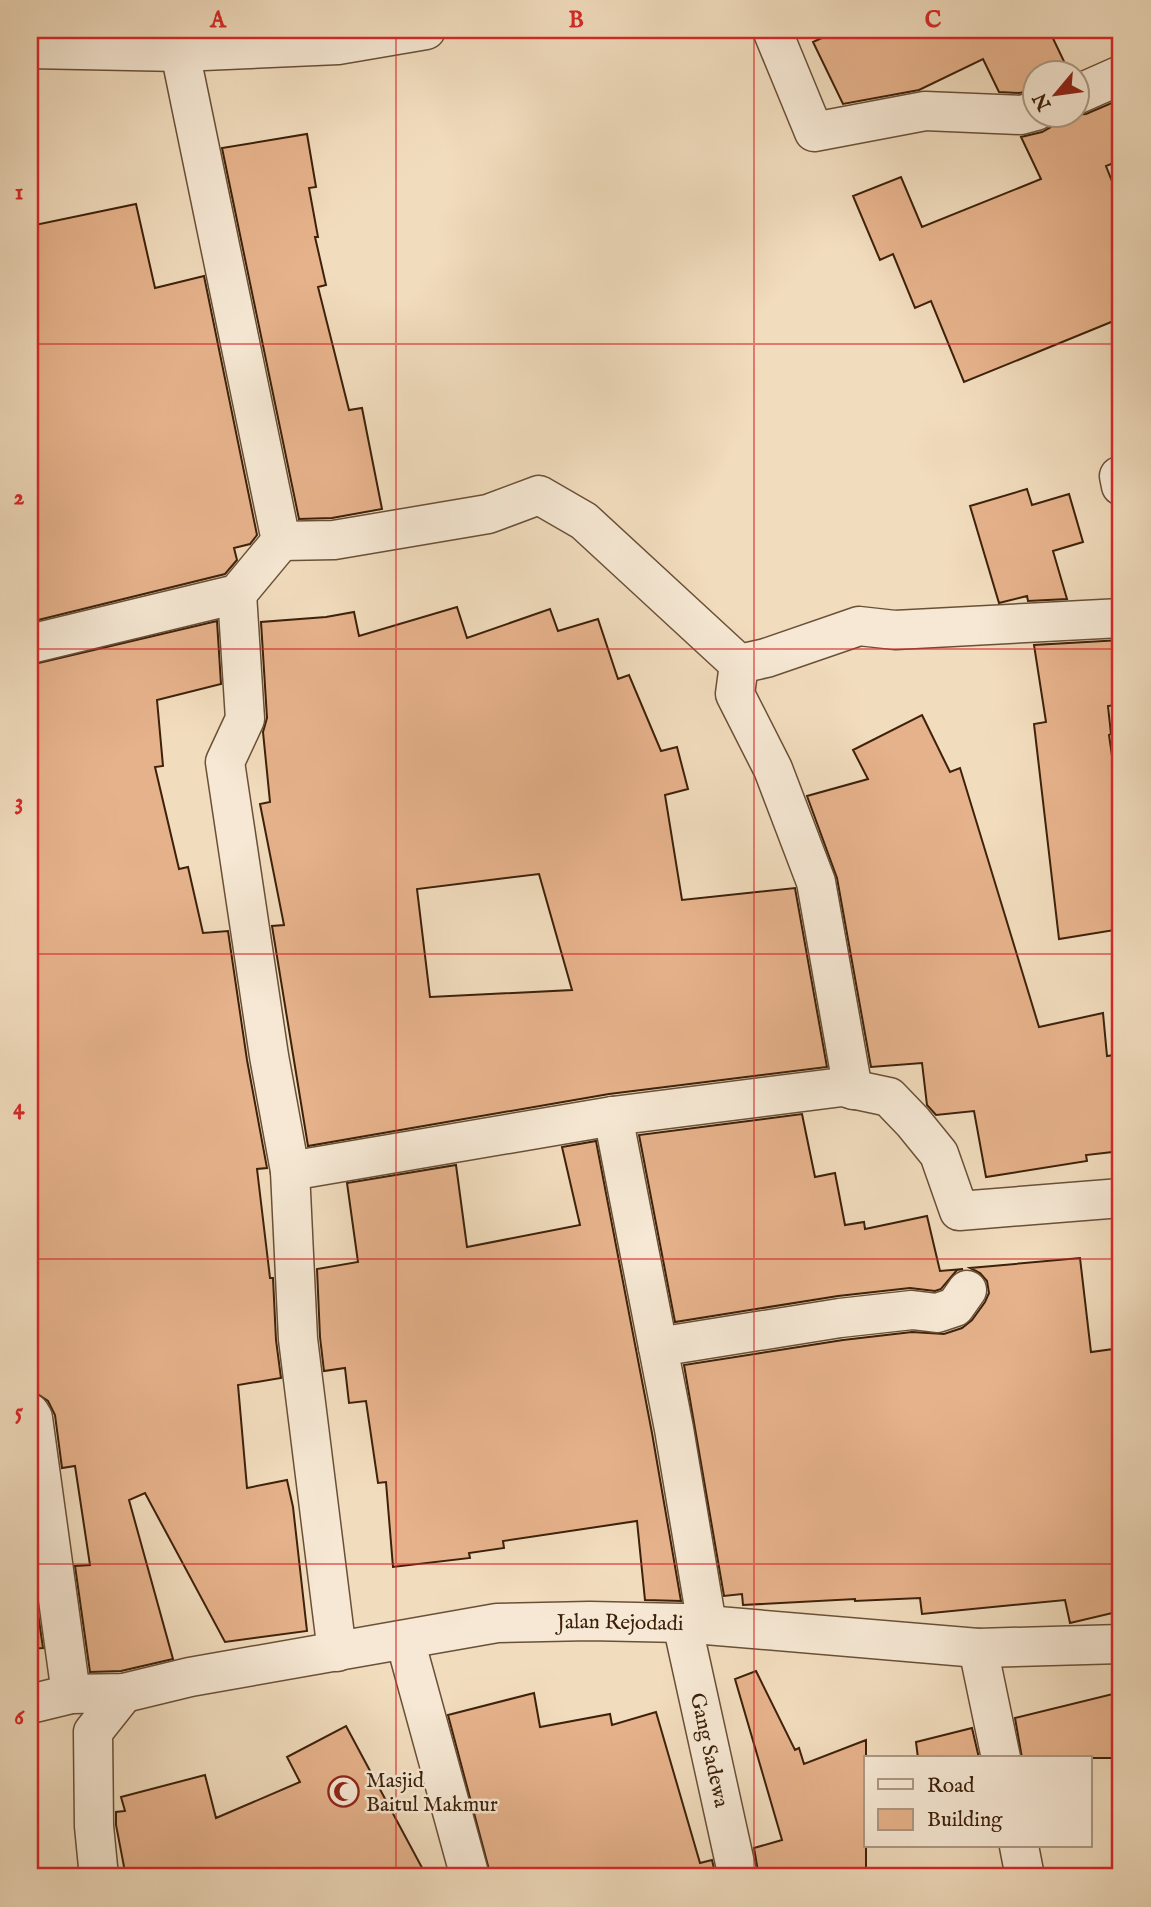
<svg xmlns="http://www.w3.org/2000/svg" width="1151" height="1907" viewBox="0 0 1151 1907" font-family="'IM FELL English',serif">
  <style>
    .building { fill: #e6b28b; stroke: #3d210a; stroke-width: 2; fill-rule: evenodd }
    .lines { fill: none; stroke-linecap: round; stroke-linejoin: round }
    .minor-casing { stroke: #6a5037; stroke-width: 41 }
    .minor { stroke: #f6e8d4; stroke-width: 38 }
    .grid { fill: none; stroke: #d62828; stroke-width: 2; stroke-opacity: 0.55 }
    .labels { text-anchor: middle; stroke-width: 5; stroke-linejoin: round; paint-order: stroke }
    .street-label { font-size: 21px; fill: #3d210a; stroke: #f6e8d4 }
    .poi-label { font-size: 21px; fill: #3d210a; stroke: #f6e8d4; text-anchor: start }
    .neatline { fill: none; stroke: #d62828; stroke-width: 2.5 }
    .grid-label { font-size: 23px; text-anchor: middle; font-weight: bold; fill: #d62828 }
  </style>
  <rect width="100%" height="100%" fill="#f1dcbd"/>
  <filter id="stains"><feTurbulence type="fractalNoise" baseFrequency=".00286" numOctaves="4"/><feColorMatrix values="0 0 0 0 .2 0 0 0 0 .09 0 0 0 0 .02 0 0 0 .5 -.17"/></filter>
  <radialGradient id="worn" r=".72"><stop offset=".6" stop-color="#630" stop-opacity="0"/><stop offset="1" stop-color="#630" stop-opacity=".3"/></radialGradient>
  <path class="building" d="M839,30h210l21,44h-35v16l-16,3 -20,-1 -16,-33 -64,31 -76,14 -30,-62z
    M1121,99v61l-15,6 15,38v114l-157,64 -33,-81 -16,7 -22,-54 -13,6 -27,-64 48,-19 21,50 119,-48 -20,-42 21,-5 9,-5 6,-11 29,-2z
    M307,134l9,53 -7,1 9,49h-3l11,48 -8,2 31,123 13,-2 20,101 -50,9 -33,1 -77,-371z
    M136,204l19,84 49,-12 53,259 -7,9 -16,4 3,12 -12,14 -195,48v-396z
    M1027,489l5,16 37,-11 14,48 -30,9 14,48 -39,2 -1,-5 -28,7 -29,-97z
    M457,607l10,31 83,-29 8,22 40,-12 20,60 11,-4 32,76 16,-4 11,42 -23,6 17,105 113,-12 32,179 -218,27 -301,52 -36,-220 12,-1 -24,-121 10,-2 -7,-70 4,-14 -6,-96 65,-5 28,-5 5,24zM539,874l33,116 -142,7 -13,-108z
    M217,621l4,63 -64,16 6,66 -8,1 24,102 9,-2 15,66 25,-2 19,129 20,108 -10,1 13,109h3l3,62 5,38 -43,7 9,103 40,-8 6,27 14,124 -82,11 -80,-149 -16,7 44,159 -52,12 -31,1 -15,-106 15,-1 -15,-99 -13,2 -7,-53 -7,-14 -12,-8 -1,-18 -5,1v-711z
    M1121,640v64l-13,2 3,28 -2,1 12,83v111l-62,10 -25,-215 12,-2 -12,-77z
    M922,715l28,57 10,-4 79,259 64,-14 4,43 14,-2v97l-35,4 1,6 -101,16 -12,-66 -38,4 -9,-10 -5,-42 -51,4 -34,-189 -30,-82 61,-17 -15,-29z
    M802,1114l13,63 20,-4 10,52 19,-3 1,7 62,-13 13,55 23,-2 -6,1 -16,19 -6,2 -25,-3 -72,8 -163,26 -36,-187z
    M596,1141l56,292 29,168 -36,-1 -8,-79 -134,20 1,7 -35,5 1,5 -77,9 -7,-85 -8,1 -12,-82 -17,2 -4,-35 -21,3 -4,-34 -3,-68 41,-7 -11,-79 109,-18 11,82 113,-22 -18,-78z
    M1080,1258l11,94 30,-4v263l-51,12 -5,-23 -143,14 -2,-16 -65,3v-2l-112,6 -1,-11 -18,2 -40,-231 159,-25 69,-8 32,2 18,-6 10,-8 13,-18 4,-9 -2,-12 -7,-8 -10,-5z
    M30,1571h2l11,77 -13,1z
    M756,1671l39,79 4,-2 5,16 62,-24v137h-107l-5,-29 28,-8 -47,-161z
    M1121,1692v66h-99l-7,-40z
    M534,1693l6,34 70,-13 2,11 44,-13 44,151 12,-3 4,17h-225l-43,-162z
    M346,1726l81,151h-301l-10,-52v-13l9,-1 -4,-14 84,-22 11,43 84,-36 -13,-25z
    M972,1728l7,30h-61l-2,-16z"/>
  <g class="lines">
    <defs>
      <g id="minor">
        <path d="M772,30l42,102 111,-21 96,4 15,-4"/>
        <path d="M30,49l150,3 158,-7 88,-15"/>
        <path d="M1078,94l43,-19"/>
        <path d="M1119,476l2,10"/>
        <path d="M281,541l53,-1 154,-26 51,-19 45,26 155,143 27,-6 93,-32 36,4 226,-12"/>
        <path d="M237,594l8,125 -20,43 44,294 21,115 8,168 39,313"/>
        <path d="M30,644l207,-50 44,-53 -101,-489"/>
        <path d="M739,664l-4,30 38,75 43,113 37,208"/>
        <path d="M613,1116l61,313 33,196"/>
        <path d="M290,1171l323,-55 229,-29 47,10 24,25 26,32 20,57 162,-13"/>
        <path d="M658,1347l182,-29 72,-8 25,3 18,-6 12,-17"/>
        <path d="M30,1413l3,5 38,276"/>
        <path id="s1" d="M682,1623l56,254"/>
        <path d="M405,1640l65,237"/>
        <path d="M978,1648l23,110"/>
        <path id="s2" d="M30,1704l41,-10 53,-1 66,-16 307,-54 93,-2 92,2 296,25 143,-4"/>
        <path d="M1019,1846l6,31"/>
        <path d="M99,1877l-5,-51 -1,-94 31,-39"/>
      </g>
    </defs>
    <use href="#minor" class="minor-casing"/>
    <use href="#minor" class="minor"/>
  </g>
  <path class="grid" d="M396,30v1847M754,30v1847M30,344h1091M30,649h1091M30,954h1091M30,1259h1091M30,1564h1091"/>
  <defs>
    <symbol id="mosque-ring" viewBox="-11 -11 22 22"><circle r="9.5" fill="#f6e8d4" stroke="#8f2418" stroke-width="1.5"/><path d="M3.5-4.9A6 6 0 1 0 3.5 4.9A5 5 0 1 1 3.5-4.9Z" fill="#8f2418"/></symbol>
  </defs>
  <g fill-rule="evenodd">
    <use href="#mosque-ring" x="326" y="1774" width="35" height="35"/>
  </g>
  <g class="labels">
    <g class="street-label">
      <text dy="7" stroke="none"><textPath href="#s2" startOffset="598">Jalan Rejodadi</textPath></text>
      <text dy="7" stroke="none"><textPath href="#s1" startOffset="130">Gang Sadewa</textPath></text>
    </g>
    <g class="poi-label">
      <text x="366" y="1787">Masjid<tspan x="366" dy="24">Baitul Makmur</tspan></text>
    </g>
  </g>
  <rect width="1151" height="1907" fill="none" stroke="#f1dcbd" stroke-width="77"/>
  <rect x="864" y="1756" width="228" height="91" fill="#f6e8d4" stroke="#ac9883" stroke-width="2"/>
  <rect x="878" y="1779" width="35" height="10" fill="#f6e8d4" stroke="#ac9883" stroke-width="2"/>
  <text x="927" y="1792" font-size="21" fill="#3d210a">Road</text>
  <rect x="878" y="1809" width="35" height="21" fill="#e6b28b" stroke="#ac9883" stroke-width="2"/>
  <text x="927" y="1826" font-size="21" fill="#3d210a">Building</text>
  <g transform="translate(1056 94) rotate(241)"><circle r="33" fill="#f6e8d4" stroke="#ac9883" stroke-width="2"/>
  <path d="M0-5L12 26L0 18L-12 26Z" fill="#8f2418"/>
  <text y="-10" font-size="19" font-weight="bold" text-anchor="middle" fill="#3d210a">N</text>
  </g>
  <rect x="38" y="38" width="1074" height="1830" class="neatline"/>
  <g class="grid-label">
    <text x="218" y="27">A</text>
    <text x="576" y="27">B</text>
    <text x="933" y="27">C</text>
    <text x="19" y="199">1</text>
    <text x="19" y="504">2</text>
    <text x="19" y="809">3</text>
    <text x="19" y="1114">4</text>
    <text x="19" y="1419">5</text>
    <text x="19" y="1724">6</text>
  </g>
  <rect width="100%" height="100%" filter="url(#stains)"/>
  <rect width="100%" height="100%" fill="url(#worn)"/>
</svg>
